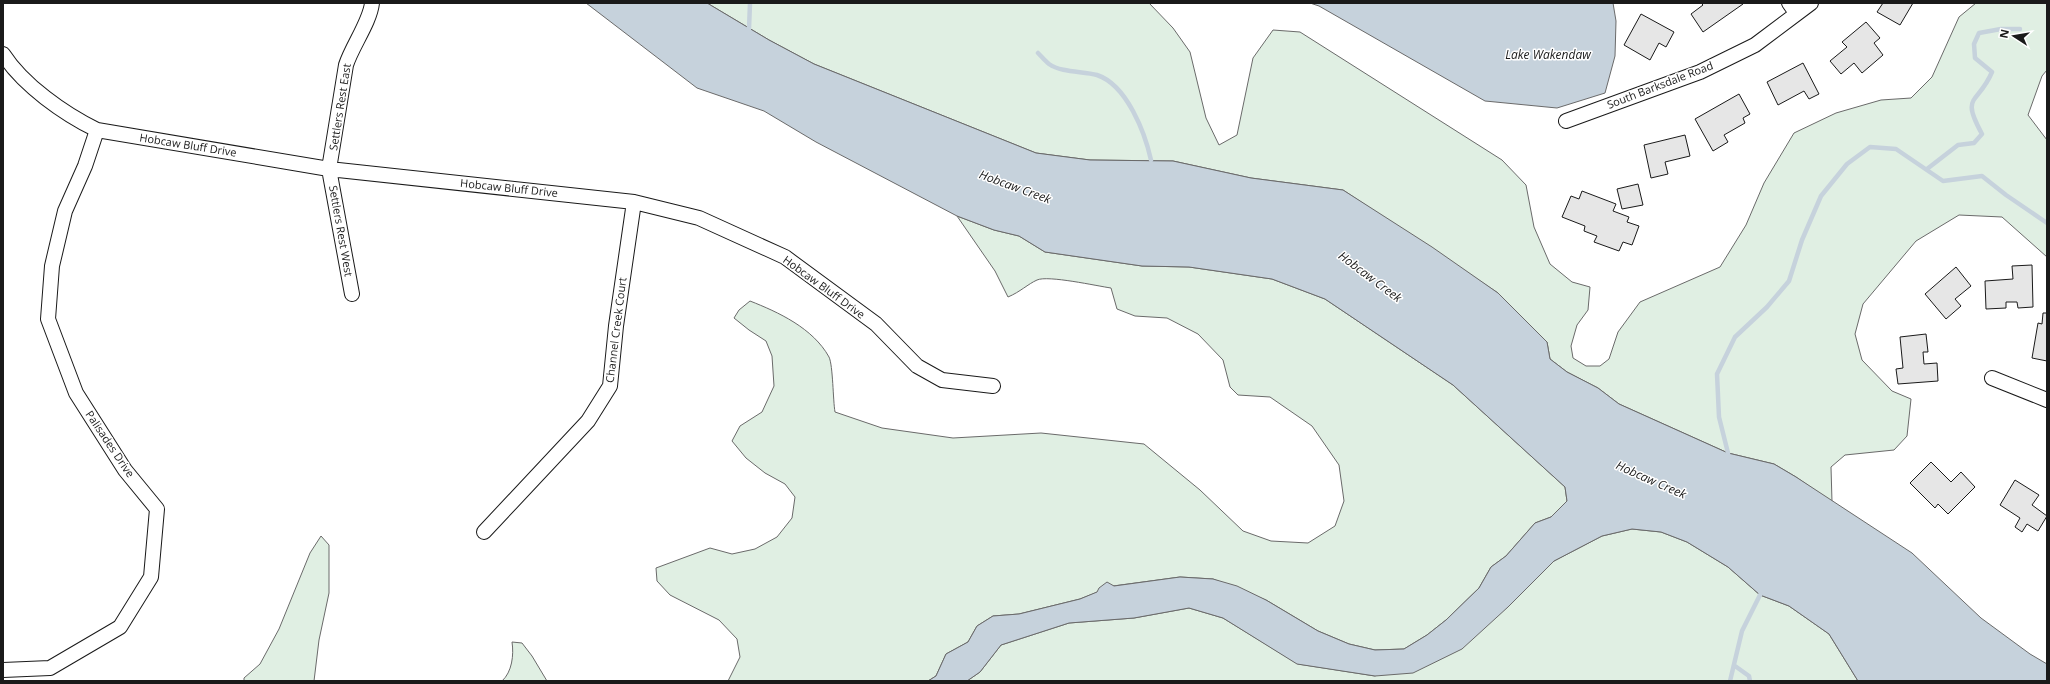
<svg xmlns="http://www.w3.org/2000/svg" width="2050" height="684" viewBox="0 0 2050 684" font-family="'Open Sans',sans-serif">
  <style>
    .green { fill: #e0efe3; stroke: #6a6a6a }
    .water { fill: #c6d2dc; stroke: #6a6a6a }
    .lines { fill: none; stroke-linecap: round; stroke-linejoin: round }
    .stream { stroke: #c6d2dc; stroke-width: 4.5 }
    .building { fill: #e6e6e6; stroke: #1a1a1a }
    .minor-casing { stroke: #1a1a1a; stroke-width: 16 }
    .minor { stroke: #fff; stroke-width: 14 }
    .labels { text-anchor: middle; stroke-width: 3; stroke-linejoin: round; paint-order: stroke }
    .street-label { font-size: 11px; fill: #1a1a1a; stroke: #fff }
    .water-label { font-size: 12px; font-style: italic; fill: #1a1a1a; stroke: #fff }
  </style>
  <rect width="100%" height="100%" fill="#fff"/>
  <path class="green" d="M707,3h442l24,25 17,24 16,66 13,27 18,-10 16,-77 20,-28 27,2 202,128 24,25 8,42 16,37 22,18 18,5 -2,23 -11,15 -6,21 2,12 13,8h14l9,-7 9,-27 22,-30 80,-35 26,-42 18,-42 30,-50 42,-20 45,-13 30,-2 21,-21 27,-60 17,-14h71v67l-5,6 -14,39 19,25v117l-45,-40 -43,-2 -43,26 -53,63 -8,30 7,26 30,31 19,8 -4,37 -13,14 -49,5 -14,12 1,35 -36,-25 -22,-13 -46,-11 -109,-49 -21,-16 -31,-16 -17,-13 -3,-17 -49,-49 -155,-103 -92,-12 -78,-17 -83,-1 -54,-7 -222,-89 -45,-24z
    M957,216l37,14 25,6 26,16 97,14 47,1 83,12 53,20 128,86 112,102 2,14 -16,16 -16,6 -29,33 -15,11 -12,21 -33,32 -19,15 -23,14 -29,1 -26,-6 -31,-13 -52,-31 -53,-21 -33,-2 -67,9 -33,13 -61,15 -26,2 -16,10 -9,16 -22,12 -10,22 -8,5h-200l12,-24 -3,-18 -18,-19 -49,-25 -13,-14 -1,-13 54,-20 22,6 23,-5 22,-12 15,-19 3,-21 -10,-13 -20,-11 -19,-15 -14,-17 8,-15 22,-14 12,-26 -2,-30 -6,-15 -17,-11 -15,-12 5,-8 11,-9c28,11 63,27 79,56 4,8 4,44 6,55l47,16 71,10 88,-5 103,11 56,46 43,41 28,10 37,2 27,-17 9,-25 -5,-36 -27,-39 -42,-29 -32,-2 -8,-8 -7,-27 -25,-26 -31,-16 -32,-2 -18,-7 -6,-21c-14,-2 -63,-13 -74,-8 -9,4 -17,12 -29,17l-13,-26z
    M1632,529l29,3 26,10 41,25 32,28 29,11 40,28 29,47h-891l13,-9 21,-27 68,-22 65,-5 55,-10 34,10 75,46 77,12 133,-69 46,-46 48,-25z
    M321,536l8,9v48l-10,47 -5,41h-70v-3l16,-14 19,-35 31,-76z
    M512,642l10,1 10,13 15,25h-45c10,-9 12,-26 10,-39z"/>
  <path class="water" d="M586,3h121l62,37 45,24 222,89 54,7 83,1 78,17 92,12 89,57 66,46 49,49 3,17 17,13 31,16 21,16 109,49 46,11 22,13 116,76 69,65 49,36 17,10v17h-189l-29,-47 -40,-28 -29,-11 -32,-28 -41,-25 -26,-10 -29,-3 -30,7 -48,25 -46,46 -46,42 -49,24 -38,3 -78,-12 -74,-46 -34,-10 -55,10 -65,5 -68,22 -21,27 -13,9h-39l8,-5 10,-22 22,-12 9,-16 16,-10 26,-2 61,-15 17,-7 2,-4 8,-6 7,4 66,-9 33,2 24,7 29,14 52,31 31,13 26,6 29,-1 23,-14 19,-15 33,-32 12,-21 15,-11 29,-33 16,-6 16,-16 -2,-14 -112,-102 -128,-86 -53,-20 -83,-12 -47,-1 -97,-14 -26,-16 -25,-6 -37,-14 -141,-74 -52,-31 -67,-23z
    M1310,3h303l3,18 -1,35 -10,37 -48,15 -72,-7 -166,-95z"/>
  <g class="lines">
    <path class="stream" d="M749,29l1,-26
      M1038,53c4,4 7,8 11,11 13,9 34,7 48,11 30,10 48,58 54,85
      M1927,169l31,-24 16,-2 8,-9c-22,-40 -4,-29 10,-62l-17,-14 -1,-14 5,-11 22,-4h19
      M1728,453l-9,-36 -2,-43 18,-37 32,-30 22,-26 13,-41 19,-44 26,-32 23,-17 26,2 47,32 39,-5 24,19 41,28
      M1735,666l14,10 1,5
      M1730,681l12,-50 18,-36"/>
  </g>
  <path class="building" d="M1701,3h42v1l-40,28 -12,-18 12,-9z
    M1883,3h30l-13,22 -23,-13z
    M1641,14l33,18 -8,15 -7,-4 -9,17 -26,-15z
    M1866,22l14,16 -6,5 9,12 -21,18 -8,-10 -13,11 -11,-13 17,-14 -5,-5z
    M1803,63l16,31 -10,5 -5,-8 -26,14 -11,-23z
    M1739,94l11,20 -7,4 2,5 -21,12 4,7 -15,9 -18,-32z
    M1685,135l5,21 -25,6 3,12 -17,4 -7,-33z
    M1638,184l5,21 -21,4 -5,-20z
    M1582,191l34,13 -3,7 16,6 -2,5 12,4 -7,19 -9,-3 -4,9 -25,-9 3,-6 -13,-5 1,-5 -23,-9 9,-21 8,3z
    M2032,265l1,42 -15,1 -1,-6h-11v6l-20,1 -1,-28 28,-2 -1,-13z
    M1956,267l15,19 -16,13 6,7 -15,13 -21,-25z
    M2043,313h4v48l-15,-3 6,-35 4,1z
    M1926,334l2,18h-5l1,12 13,-1 1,18 -40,3 -2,-15 7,-1 -3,-31z
    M1931,462l20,20 10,-10 14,15 -27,27 -10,-10 -3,4 -25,-25z
    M2015,480l24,15 -7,10 15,11 -9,15 -11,-7 -5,8 -7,-5 5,-9 -20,-13z"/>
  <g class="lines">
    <defs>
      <path id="minor" d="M1789,3l7,10
        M3,54c20,31 61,60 94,76l232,39 305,33 65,16 86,39 91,67 41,42 25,14 51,6
        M1566,121l134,-49 55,-27 56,-42
        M352,294l-23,-125 17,-104c6,-19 24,-43 26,-62
        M1992,378l55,22
        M484,532l104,-111 22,-35 6,-60 18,-124
        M3,670l47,-2 70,-41 31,-50 6,-68 -32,-39 -49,-77 -28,-74 4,-53 13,-55 20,-45 12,-36"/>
    </defs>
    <use href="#minor" class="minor-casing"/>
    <use href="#minor" class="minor"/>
  </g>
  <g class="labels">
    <g class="street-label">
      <text transform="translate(1660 85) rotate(-21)" y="4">South Barksdale Road</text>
      <text transform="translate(340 107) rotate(-81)" y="4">Settlers Rest East</text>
      <text transform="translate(188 145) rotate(9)" y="4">Hobcaw Bluff Drive</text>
      <text transform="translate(509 188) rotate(6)" y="4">Hobcaw Bluff Drive</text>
      <text transform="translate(341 231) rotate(80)" y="4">Settlers Rest West</text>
      <text transform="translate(824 287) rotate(36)" y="4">Hobcaw Bluff Drive</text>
      <text transform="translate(616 330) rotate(-83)" y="4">Channel Creek Court</text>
      <text transform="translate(110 444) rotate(56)" y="4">Palisades Drive</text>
    </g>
    <g class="water-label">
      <text x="1548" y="59">Lake Wakendaw</text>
      <text transform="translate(1015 187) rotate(20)" y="4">Hobcaw Creek</text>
      <text transform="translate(1370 277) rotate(37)" y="4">Hobcaw Creek</text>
      <text transform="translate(1651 480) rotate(24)" y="4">Hobcaw Creek</text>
    </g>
  </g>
  <rect width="2050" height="684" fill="none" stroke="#1a1a1a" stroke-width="8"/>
  <g transform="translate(2014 36) rotate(282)" stroke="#ffffff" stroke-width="3" paint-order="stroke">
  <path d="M0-3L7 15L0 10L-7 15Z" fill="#1a1a1a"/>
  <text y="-6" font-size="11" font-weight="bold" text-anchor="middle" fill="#1a1a1a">N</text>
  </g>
</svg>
